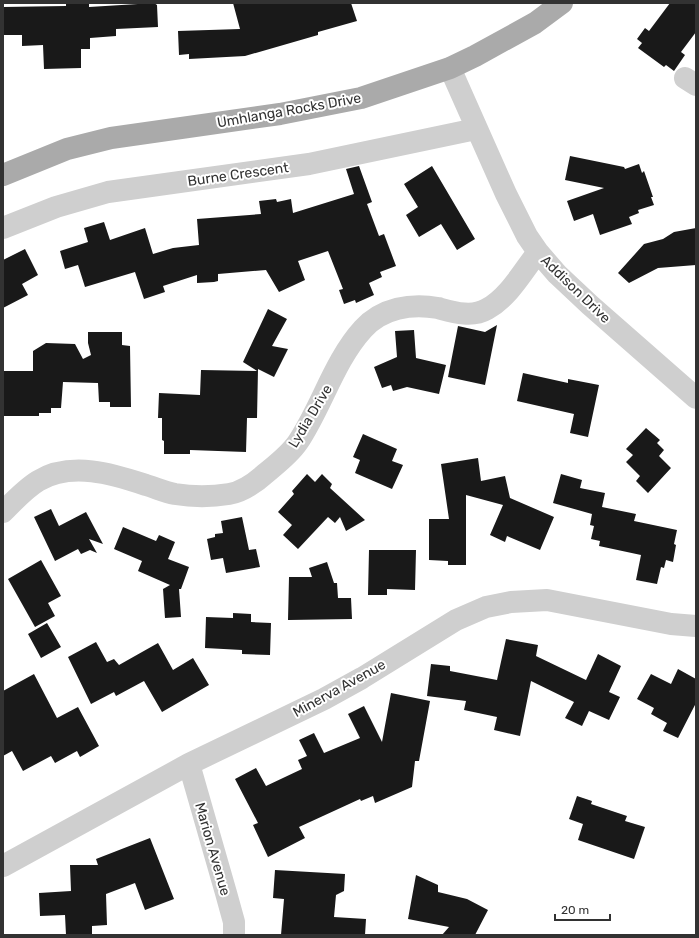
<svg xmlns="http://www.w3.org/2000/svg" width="699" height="938" viewBox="0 0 699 938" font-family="Rubik,sans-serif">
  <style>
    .building { fill: #191919 }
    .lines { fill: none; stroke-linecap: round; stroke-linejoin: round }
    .minor { stroke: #cfcfcf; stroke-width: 22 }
    .major { stroke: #aaa; stroke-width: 22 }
    .labels { text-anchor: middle; stroke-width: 4; stroke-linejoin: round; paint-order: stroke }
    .street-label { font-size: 14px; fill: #323232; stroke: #fff }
  </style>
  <rect width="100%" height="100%" fill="#fff"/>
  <path class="building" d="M66,3h23v4l65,-4 3,2 1,22 -42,2v7l-26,2v11h-9v19l-37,1 -1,-24 -21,1v-11h-19v-28l63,-1z
    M233,3h118l6,18 -39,11v3l-73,21 -56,3v-5l-10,1 -1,-24 62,-2z
    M670,3h26v29l-15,20 4,3 -11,16 -8,-6 -2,2 -26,-19 4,-5 -5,-4 8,-11 4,3z
    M570,156l54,11 1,2 14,-5 3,9 2,-2 9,26h-2l3,8 -16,5 1,3 -10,4 3,7 -32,11 -7,-21 -19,7 -7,-20 37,-13 -39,-8z
    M359,166l13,36 -5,2 12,32 5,-2 12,32 -16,6 2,5 -13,6 5,12 -18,8 -1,-3 -11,4 -5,-14 4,-1 -15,-38 -30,10 7,19 -26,12 -13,-22 -48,4v7l-4,1 -17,1v-8l-34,11 2,6 -21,7 -9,-27 -50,15 -7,-22 -13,4 -5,-18 28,-9 -4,-14 20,-6 6,18 35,-12 8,26 20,-6 26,-3 -2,-26 64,-5 -2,-13 17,-2 1,3 14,-3 2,14 61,-19 -8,-25z
    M432,166l43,73 -18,11 -16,-26 -22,13 -13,-22 12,-8 -14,-23z
    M696,228v37l-38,3 -29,15 -11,-10 26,-29 19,-5 11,-7z
    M25,249l13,26 -16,9 6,11 -25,13v-48z
    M268,309l19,10 -15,27 16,3 -14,28 -16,-8 -1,49h-10l-1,34 -56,-2v4h-26v-13l-2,-1v-22h-4l1,-25 41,2 1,-25 56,1 -14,-9z
    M497,325l-12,60 -37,-8 10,-51 27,6z
    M414,330l2,28 30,7 -7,29 -32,-7 -14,4 -2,-6 -9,3 -8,-21 23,-10 -2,-26z
    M88,332h34v13l8,1 1,61h-21v-5h-11l-1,-19 -35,-1 -2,26h-10v5h-12v3h-36v-45h30v-20l13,-8 29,1 8,15 8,-4 -3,-12z
    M523,373l45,10v-4l31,6 -11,52 -18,-4 4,-19 -57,-13z
    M646,428l14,12 -3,3 7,7 -5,6 12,12 -23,25 -12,-12 4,-5 -14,-14 7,-7 -7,-6z
    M363,434l34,15 -5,12 11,4 -11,24 -37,-16 5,-13 -7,-3z
    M478,458l3,23 24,-5 5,22 44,19 -14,33 -33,-14 -2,6 -15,-7 13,-30 -37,-10v70h-18v-4l-19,-1v-41h20l-8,-55z
    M307,474l8,8 7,-8 10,10 -2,4 35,32 -19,11 -6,-14 -5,6 -7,-6 -30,32 -15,-14 9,-10 -14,-13 16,-18 -2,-3z
    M561,474l21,6 -2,8 25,5 -3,14 34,7 -2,7 43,9 -3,14 2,1 -3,17 -7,-2 -2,8 -3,-1 -4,17 -21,-4 5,-25 -42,-9 1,-5 -9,-2 3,-13 -4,-1 2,-11 -39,-11z
    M51,509l8,17 27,-14 17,32 -14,-5 8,14 -7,-3 -9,4 -3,-5 -23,12 -21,-44z
    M242,517l7,33 7,-1 4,18 -34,6 -3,-15 -12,2 -4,-21 8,-2v-3l8,-1 -2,-12z
    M123,527l33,14 3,-6 16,7 -7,17 21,8 -8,22h-2l2,28 -16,1 -2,-29 7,-4 -32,-14 4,-10 -28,-12z
    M369,550h47l-1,40 -28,-1v6h-19z
    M41,560l20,36 -13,7 7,13 -20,11 -27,-48z
    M327,562l7,21h3l1,15h13l1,21 -64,1 1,-43h23l-3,-9z
    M233,613l18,1v8l20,1 -1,32 -28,-1v-4l-37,-2 1,-31 27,1z
    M47,623l14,24 -20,11 -13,-24z
    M506,639l32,6 -2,11 50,24 12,-26 23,12 -12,26 11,5 -11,23 -20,-9 -7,15 -17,-8 9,-16 -43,-21 -11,55 -26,-6 3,-13 -33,-7 2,-9 -39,-5 4,-32 19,2v5l47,9z
    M96,642l11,20 7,-3 5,6 39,-22 15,27 20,-12 16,27 -47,27 -18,-31 -28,15 -2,-4 -23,12 -23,-47z
    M678,669l18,10v24l-18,35 -15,-7 4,-8 -16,-9 3,-6 -17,-9 14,-25 20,10z
    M34,674l23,44 21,-11 21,39 -19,11 -3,-6 -22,12 -4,-7 -28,15 -11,-20 -9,5v-65z
    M391,693l39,8 -11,60h-4l-3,26 -37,16 -2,-7 -12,5 -1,-2 -61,28 6,11 -37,19 -15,-32 5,-2 -23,-44 21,-11 10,18 36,-17 -4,-9 9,-4 -8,-16 15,-7 10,20 36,-15 -12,-24 16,-8 18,36z
    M577,796l15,5 -1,3 36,12 -2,5 20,6 -11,32 -56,-19 5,-16 -14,-5z
    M150,838l24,61 -29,11 -10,-27 -29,11 1,31 -15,1v9h-26l-1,-20 -25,1 -1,-23 32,-2 -1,-26h28l-2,-6z
    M275,870l70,4 -1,17 -8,4 -2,22 32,2 -1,16h-84l3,-36 -11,-1z
    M416,875l22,10v7l29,7 21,11 -13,25h-33l7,-8 -41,-8z"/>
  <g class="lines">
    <path class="minor" d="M450,68l56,126 21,42 11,16 19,22 33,31 106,93
      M685,78l11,7
      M3,228l53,-21 52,-15 201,-28 167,-35
      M3,512c11,-11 22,-23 35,-31 33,-20 75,-7 108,4 10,3 19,7 29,9 18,3 36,3 54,0 13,-2 27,-12 37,-21 11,-9 24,-19 32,-31 24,-36 36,-81 65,-113 19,-21 48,-26 75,-21 15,4 34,10 49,1 22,-12 36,-38 51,-57
      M189,764l37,129 8,29v13
      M3,866l186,-102 135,-65 38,-21 94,-58 30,-13 25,-5 36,-2 124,24 25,2"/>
    <path class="major" d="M3,175l64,-26 44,-11 169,-24 81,-16 89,-30 25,-12 60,-33 27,-20"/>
  </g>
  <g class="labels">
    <g class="street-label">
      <text transform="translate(289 110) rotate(-10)" y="5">Umhlanga Rocks Drive</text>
      <text transform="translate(238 174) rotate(-8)" y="5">Burne Crescent</text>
      <text transform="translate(576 289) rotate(44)" y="5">Addison Drive</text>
      <text transform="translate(310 416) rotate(-59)" y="5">Lydia Drive</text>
      <text transform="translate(339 688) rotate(-29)" y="5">Minerva Avenue</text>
      <text transform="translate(213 849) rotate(74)" y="5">Marion Avenue</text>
    </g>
  </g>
  <rect width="699" height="938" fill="none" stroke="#323232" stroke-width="8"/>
  <path d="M555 914v6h55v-6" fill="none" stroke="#323232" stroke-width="2"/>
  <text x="561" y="914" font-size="12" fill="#323232" stroke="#ffffff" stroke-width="3" paint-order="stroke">20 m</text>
</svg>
